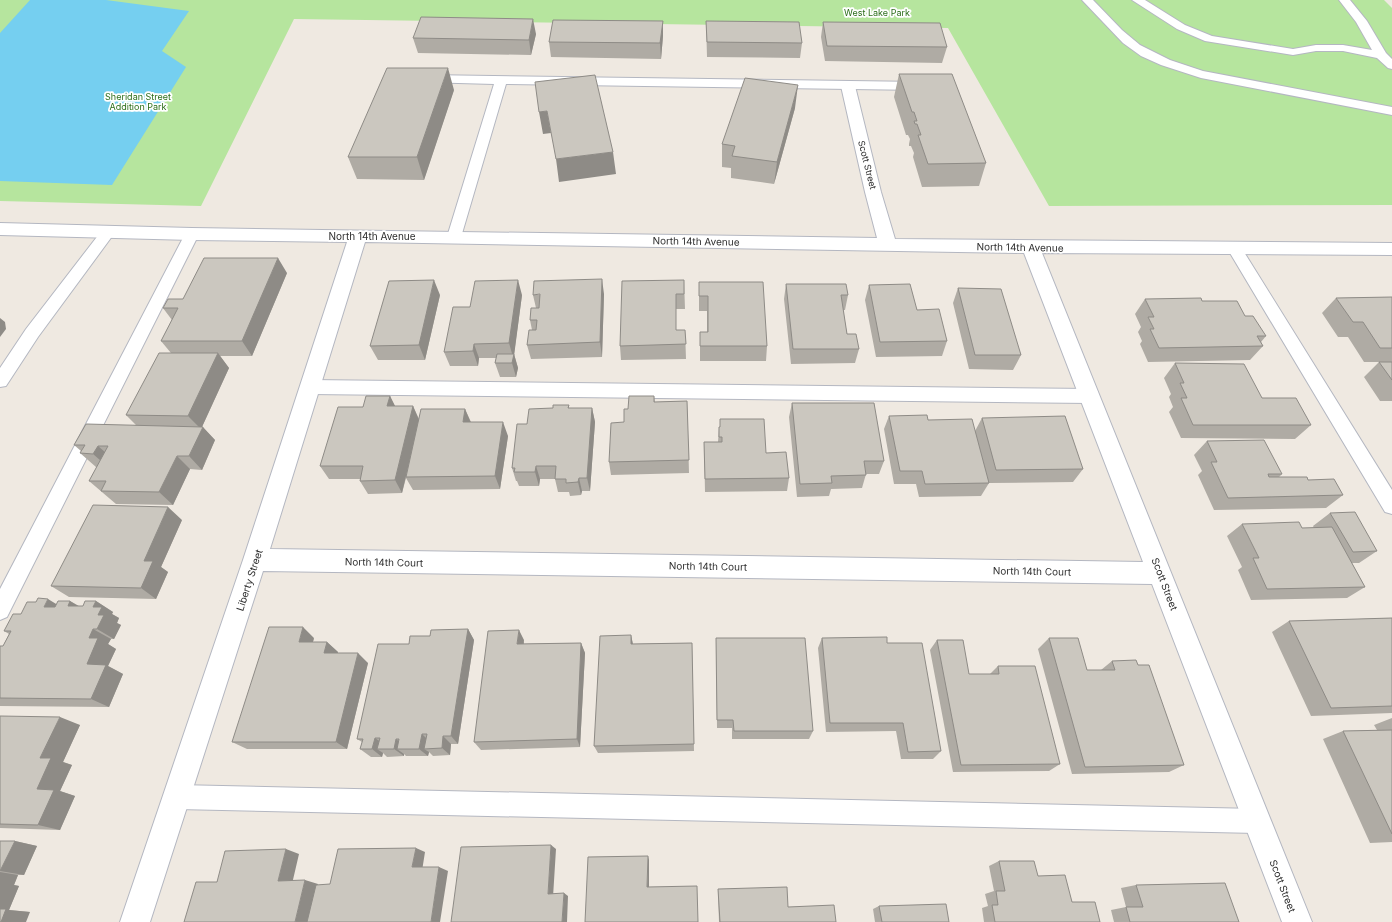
<svg xmlns="http://www.w3.org/2000/svg" width="1392" height="922" viewBox="0 0 1392 922" font-family="Inter,sans-serif">
  <style>
    .green { fill: #b6e59e }
    .water { fill: #75cff0 }
    .lines { fill: none; stroke-linecap: round; stroke-linejoin: round }
    .lane-casing { stroke: #b4b7c1; stroke-width: 2 }
    .street-casing { stroke: #b4b7c1; stroke-width: 2 }
    .lane { fill: #fff; fill-rule: evenodd }
    .street { fill: #fff; fill-rule: evenodd }
    .wall { fill: #afaba4 }
    .shaded-wall { fill: #8e8b86 }
    .building { fill: #cbc7bf; stroke: #8e8b86 }
    .labels { text-anchor: middle; stroke-width: 3.5; stroke-linejoin: round; paint-order: stroke }
    .far-park-label { font-size: 9px; fill: #2c6e1b; stroke: #fff }
    .far-street-label { font-size: 9px; fill: #2e2e2e; stroke: #fff }
    .street-label { font-size: 10px; fill: #2e2e2e; stroke: #fff }
  </style>
  <rect width="100%" height="100%" fill="#efe9e1"/>
  <path class="green" d="M0,0h1384l8,8v197l-343,1 -101,-178 -654,-9 -93,187 -201,-5z"/>
  <path class="water" d="M30,0h76l83,11 -27,40 24,16 -74,118 -112,-4v-148z"/>
  <g class="lines">
    <defs>
      <path id="lane" d="M1082,0h11l29,30 18,15 30,15 33,11 189,36v8l-191,-37 -40,-13 -20,-9 -18,-13z
        M1132,0h13l40,25 27,11 81,13 23,-4h27l29,5 -16,-28 -17,-22h11l17,21 19,32 6,6v10l-4,-1 -11,-10 -34,-7h-27l-23,4 -88,-14 -28,-12z
        M426,75l495,7 4,1 2,3 -2,3 -4,1 -415,-6 -45,153 -2,3 -5,2 -5,-2 -2,-3 47,-153 -72,-2 -2,-3 2,-3z
        M108,227l5,2 2,3 -2,3 -75,102 -32,49 -6,1v-19l26,-39 77,-100z
        M192,229l5,2 2,3 -192,383 -7,3v-31l185,-355 2,-3z
        M1234,243l5,1 153,246v24l-7,-2 -158,-264 2,-4z
        M310,380l781,9 6,2 2,5 -2,5 -6,2 -781,-9 -6,-2 -2,-5 2,-5z
        M177,785l1080,24 8,4 4,8 -4,8 -8,4 -1080,-24 -8,-4 -4,-8 4,-8z"/>
      <path id="street" d="M848,82l5,1 2,3 26,106 14,47 497,4v12l-350,-2 270,669h-30l-130,-338 -889,-13 -113,351h-30l123,-362 104,-318 -155,-2 -192,-5v-12l192,5 685,10 -12,-46 -24,-106 2,-3zM365,242l659,11 119,309 -873,-13z"/>
    </defs>
    <use href="#lane" class="lane-casing"/>
    <use href="#street" class="street-casing"/>
    <use href="#lane" class="lane"/>
    <use href="#street" class="street"/>
  </g>
  <path class="wall" d="M663,21v15l-2,23 -110,-2 -2,-15z
    M706,21l96,22 -2,15 -93,-1z
    M823,22l124,25 -5,16 -117,-2 -4,-24z
    M536,34l-5,21 -113,-2 -5,-15z
    M899,74l87,89 -7,23 -57,1 -9,-30 1,-4 -3,-7h-2v-2l1,-5 -2,-4h-2l-12,-38z
    M454,90l-30,90 -67,-1 -9,-22z
    M795,108l-21,76 -43,-6v-10l-9,-1v-23z
    M287,273l-35,83h-32l9,12 -27,59 13,13 -13,30 -12,-1 -17,36 -57,-1 -27,-23 8,-14h-1l-16,-14 1,-2 -7,-6 62,-20 -10,-10 45,-62 -10,-12 11,-21 -9,-12 20,-9z
    M684,280l1,29h-9v21h9l1,29 -65,1 -1,-14z
    M699,282l68,64 -1,15h-66v-29h7v-21h-8z
    M786,284l62,11 -3,15h-2l4,24 12,15 -4,14 -64,1 -7,-65z
    M869,285l48,25 30,31 -5,15 -66,1 -11,-57z
    M958,288l63,67 -8,15 -44,-1 -16,-66z
    M604,294l-2,63 -71,2 -4,-14 5,-15 -2,-10 6,-12 -3,-13z
    M440,295l-15,65h-47l-8,-14z
    M522,295l-8,59 4,14 -2,9h-16l-5,-14 1,-5h-17l-1,8h-28l-6,-14 26,-45z
    M1392,297v104h-12l-16,-24 15,-15h-15l-16,-25h-10l-16,-24 14,-15z
    M1145,299l57,2 43,15 21,20 -5,6 2,4 -13,14 -102,2 -8,-18 2,-3 -4,-9 3,-5 -6,-13z
    M1175,363l87,35 49,27 -16,14 -114,-1 -12,-26 4,-5 -4,-10 2,-3 -7,-16z
    M390,396l5,10h18l6,13 46,-10 6,13 37,14 -8,53 -87,1 -7,-12 -4,15 -34,1 -8,-13v-2h-31l-9,-13 43,-59z
    M654,396l1,6 32,-1 2,72 -78,2 -2,-13 15,-40 4,-13z
    M792,403l92,58 -5,13h-13l-4,14 -31,1 -2,7 -32,1 -8,-80z
    M569,405v3h23l3,14 -5,69h-8l-1,4 -11,1 -1,-4h-11l-3,-13h-15l-1,7h-20l-2,-5h-1l-4,-13 15,-44 26,-16z
    M889,416l39,4 47,11 7,-13 101,51 -10,13 -84,1 -8,13 -62,1 -3,-13h-22l-10,-55z
    M720,419l46,34 23,25 -2,13 -82,1 -1,-50h14l1,-15h1z
    M1207,441l75,33 -3,3 29,3 35,15 -17,13 -112,2 -16,-35 4,-4 -8,-16z
    M1330,513l47,38 -18,12h-7l13,24 -18,11 -96,2 -13,-30 4,-3 -15,-31 15,-12 60,4h12l-1,-2z
    M182,520l-21,47 7,5 -12,27 -87,-2 -18,-11z
    M70,601l9,5h4l13,-5 17,11 -1,2 7,4 -2,5 4,2 -7,14h-3l-3,5 8,5 -8,17 15,8 -14,33 -109,-1v-60h3l6,-12 -5,-3 17,-17z
    M1392,618v95l-81,3 -39,-84 17,-11z
    M468,629l6,11 -16,104h-7l-1,11 -17,1 -4,-4 -1,4h-22l-2,-2v2l-17,1 -4,-4 -1,4h-11l-11,-8 2,-7 -5,-3 52,-95 21,-8z
    M631,635l2,9 59,-1 2,108 -96,2 -4,-7z
    M314,638l-1,4h14l11,10v1l30,10 -21,86h-100l-15,-7z
    M716,638l97,93 -4,8h-77v-11h-15l-1,-80z
    M822,638l65,5 54,108 -8,8h-32l-5,-28 -70,1 -8,-84z
    M1049,638l38,32h14l11,-9 26,4 46,100 -15,7 -97,2 -34,-125z
    M524,640v4l57,-1 4,10 -5,94 -99,3 -7,-8z
    M937,640l32,34h21l8,-8 62,98 -11,7 -96,1 -23,-122z
    M0,716l80,9 -17,37 9,3 -12,26 15,5 -15,34 -60,-2z
    M1392,718v124l-22,1 -47,-104 20,-8 34,-1 -3,-5z
    M0,841h15l22,5 -13,29h-6l-4,10 5,1 -10,24 21,2 -30,10z
    M999,861l39,15 34,26 28,20h-116l-2,-14 6,-2 -3,-12 9,-3 -5,-25z
    M1136,885l103,37h-125l-3,-12 15,-3 -5,-19z
    M718,889l70,18 48,15h-117l-1,-30z
    M879,906l70,16h-74l-2,-13z"/>
  <path class="shaded-wall" d="M533,19l3,15 -5,21 -2,-15z
    M663,21v15l-2,23 -1,-16z
    M448,68l6,22 -30,90 -7,-23z
    M798,85l-3,23 -21,76 3,-22z
    M547,111l4,22 -8,1 -4,-22z
    M613,152l3,22 -57,8 -3,-23z
    M278,258l9,15 -35,83 -10,-15z
    M602,279l2,15 -2,63 -2,-15z
    M434,280l6,15 -15,65 -6,-15z
    M518,280l4,15 -8,61v-2l4,14 -2,9 -4,-14 1,-6 -4,-14z
    M0,318l5,4 1,7 -6,8z
    M474,344l5,14 -1,8 -5,-15z
    M218,353l11,15 -28,61 -13,-13z
    M390,396l7,14 -10,-4z
    M413,406l6,14 -17,73 -7,-13z
    M592,408l3,14 -5,69 -3,-13z
    M465,409l6,14 -8,-1z
    M503,422l5,14 -8,53 -5,-13z
    M203,427l12,13 -13,30 -13,-14z
    M98,446l15,13 -5,8 -15,-13z
    M177,456l13,13 -17,36 -14,-13z
    M536,466l4,13 -1,7 -4,-14z
    M579,478l3,13 -1,4 -3,-13z
    M168,507l14,13 -21,47 7,5 -12,27 -15,-11 3,-27z
    M48,599l18,11 -22,-3z
    M70,601l18,11 -20,-6z
    M96,601l17,11 -1,2 7,4 -2,5 4,2 -7,14 -17,-10 1,-14 -5,-8z
    M303,627l11,11 -4,14 -11,-10z
    M93,629l18,10 -3,5 8,5 -8,17 15,8 -14,33 -18,-8 -4,-35 2,-26z
    M468,629l6,11 -16,104 -7,-8z
    M519,630l5,10 -2,14 -5,-10z
    M631,635l2,10 -2,-1z
    M327,642l11,10 -3,11 -11,-10z
    M581,643l4,10 -5,94 -3,-8z
    M358,653l10,10 -21,86 -11,-7z
    M60,717l20,8 -17,37 9,3 -12,26 15,5 -15,34 -22,-5 -1,-36 3,-31z
    M422,734l8,8 -6,7 5,3 -1,4 -9,-7z
    M443,736l8,8 -1,11 -8,-7z
    M375,738l10,7 -8,4 6,4 -1,4 -10,-8z
    M396,739l10,8 -9,2 7,5v2l-10,-7z
    M15,841l22,5 -13,29 -24,-4z
    M551,845l5,4 -3,48 -5,-3z
    M416,848l9,4 -3,19 -10,-4z
    M286,849l13,5 -7,30 -14,-3z
    M648,856l1,4v30l-2,-3z
    M439,867l9,4 -8,51h-9z
    M0,872l18,3 -4,10 5,1 -10,24 21,2 -4,10h-25l-1,-11z
    M305,880l13,4 -9,38h-14z
    M564,893l4,3 -1,26h-5z"/>
  <path class="building" d="M421,17l112,2 -4,21 -116,-2z
    M553,20l110,1 -3,22 -111,-1z
    M706,21l93,1 3,21 -95,-1z
    M823,22l117,1 7,24 -120,-1z
    M387,68h61l-31,89h-69z
    M899,74h53l34,89 -58,1 -10,-29h3l-4,-11h-2l-1,-3h3l-3,-9h-2z
    M595,75l18,77 -57,7 -9,-48 -8,1 -4,-30z
    M745,78l53,7 -21,77 -45,-6 3,-10 -13,-2z
    M204,258h74l-36,83h-81l17,-33h-15l5,-9h15z
    M602,279l-2,63 -73,3 2,-15h7l1,-10h-7l1,-12h8l1,-14 -7,1 1,-14z
    M434,280l-15,65 -49,1 19,-65z
    M518,280l-9,63 -35,1 -1,7 -29,1 9,-45h17l5,-26z
    M684,280v14h-8v36h9l1,14 -66,2 2,-65z
    M699,282h64l4,64h-67v-14h8v-36h-9z
    M786,284h60l2,11h-7l6,39h9l3,15h-66z
    M910,284l7,26 22,-1 8,32 -67,1 -11,-57z
    M958,288l43,1 20,66h-46z
    M1392,297v51h-12l-17,-26h-10l-17,-24z
    M1201,298l1,3h35l8,15h8l13,20h-9l6,10 -104,2 -9,-19h4l-6,-12h6l-9,-18z
    M159,353h59l-30,63 -62,-1z
    M497,354h17l-2,9h-17z
    M1379,362h13v18z
    M1175,363l69,1 18,34h34l15,27h-118l-12,-27h6l-7,-15h4z
    M366,396h24l-3,10h26l-18,74 -35,1 3,-15h-43l18,-59h25z
    M629,396h25v6l33,-1 2,59 -80,2 2,-39 13,-1v-13h4z
    M792,403h82l10,58h-20l2,14 -35,1 1,7 -32,1z
    M553,405h16l-1,3h24l-5,70h-8l-1,4 -12,1v-4h-11l1,-13h-20l-1,6h-21l1,-4h-3l5,-44h10l2,-15 24,-1z
    M421,409h44l-2,13h40l-8,54 -89,1z
    M927,415l1,5 44,-1 17,64 -64,1 -3,-13h-22l-11,-55z
    M1065,416l18,53 -87,1 -14,-52z
    M720,419h44l2,34 20,-1 3,26 -84,1 -1,-37h18v-5h-3v-10h1z
    M86,424l117,3 -14,29h-12l-18,36 -58,-1 5,-10h-17l19,-35h-10l-5,8 -13,-1 5,-8h-11z
    M1264,440l18,34h-14l1,3h38l1,3 26,-1 9,16 -115,3 -17,-36h6l-10,-21z
    M93,505l75,2 -24,54h9l-12,27 -90,-2z
    M1355,512l22,39 -24,1 -23,-39z
    M1299,522l3,6 30,-1 33,60 -98,2 -14,-31h6l-17,-34z
    M38,598l10,1 -4,8h11l3,-6h12l-2,5h15l2,-5h11l-3,6h9l-4,8h6l-7,14h-4l-4,9h9l-11,26 19,1 -15,34 -91,-1v-52h3l8,-15h-7l9,-17h8l6,-12h9z
    M1392,618v88l-61,2 -42,-87z
    M269,627h34l-4,15h28l-3,11h34l-22,89h-104z
    M468,629l-17,107h-8l-1,12 -18,1 3,-15h-5l-3,15h-22l2,-10h-3l-2,10h-17l3,-11h-5l-3,11h-12l3,-10h-6l21,-95h31l1,-8h20l1,-6z
    M519,630l-2,14 64,-1 -4,96 -103,3 14,-111z
    M631,635v9l61,-1 2,101 -100,2 6,-110z
    M887,637v6h35l19,108 -33,1 -5,-29h-73l-8,-85z
    M716,638h89l8,93h-79l-1,-11h-16z
    M1049,638h29l9,32h28l-3,-9 24,-1 2,5h11l35,100 -99,2z
    M937,640h26l6,34h30l-1,-8h37l25,98 -99,1z
    M0,716l60,1 -20,41h11l-14,31 17,1 -16,35 -38,-1z
    M1392,730v104l-49,-103z
    M0,841h15l-15,30z
    M551,845l-3,49 16,-1 -2,29h-111l10,-75z
    M416,848l-4,19h27l-8,55h-124l9,-37 14,-1 8,-35z
    M286,849l-8,32 27,-1 -10,42h-111l12,-40h21l8,-31z
    M648,856l-1,31 50,-1 1,36h-113l3,-65z
    M999,861h35l4,15 27,-1 7,27h23l5,20h-105l-3,-17h6l-2,-14h9z
    M1225,883l14,39h-109l-4,-15h17l-7,-22z
    M787,887l1,20 46,-2 2,17h-116l-2,-33z
    M946,904l3,18h-67l-3,-16z
    M0,909h6l-5,13h-1z"/>
  <g class="labels">
    <g class="far-park-label">
      <text x="877" y="16">West Lake Park</text>
      <text x="138" y="100">Sheridan Street<tspan x="138" dy="10">Addition Park</tspan></text>
    </g>
    <g class="far-street-label">
      <text transform="translate(867 165) rotate(76)" y="3">Scott Street</text>
    </g>
    <g class="street-label">
      <text x="372" y="240">North 14th Avenue</text>
      <text transform="translate(696 241) rotate(1)" y="4">North 14th Avenue</text>
      <text transform="translate(1020 247) rotate(1)" y="4">North 14th Avenue</text>
      <text transform="translate(384 562) rotate(1)" y="4">North 14th Court</text>
      <text transform="translate(708 566) rotate(1)" y="4">North 14th Court</text>
      <text transform="translate(1032 571) rotate(1)" y="4">North 14th Court</text>
      <text transform="translate(249 580) rotate(-72)" y="4">Liberty Street</text>
      <text transform="translate(1165 584) rotate(69)" y="4">Scott Street</text>
      <text transform="translate(1283 886) rotate(69)" y="4">Scott Street</text>
    </g>
  </g>
</svg>
